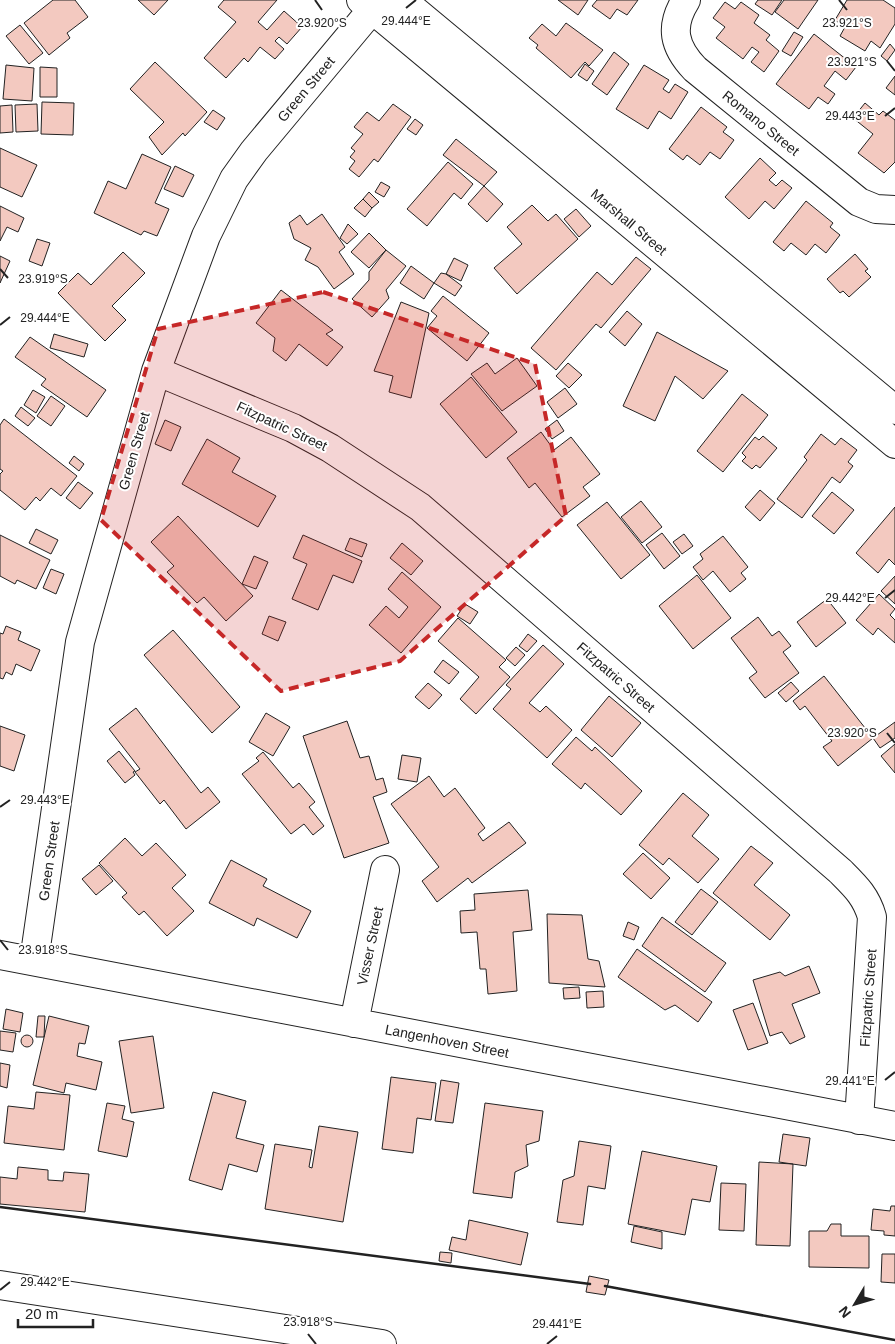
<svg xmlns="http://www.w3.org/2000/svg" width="895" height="1344" viewBox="0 0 895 1344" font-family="Helvetica,sans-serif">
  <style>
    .building { fill: #f3c9c0; stroke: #222 }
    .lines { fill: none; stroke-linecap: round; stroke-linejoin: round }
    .minor-casing { stroke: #222; stroke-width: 30 }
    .major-casing { stroke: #222; stroke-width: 30 }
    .minor { stroke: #fff; stroke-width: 28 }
    .major { stroke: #fff; stroke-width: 28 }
    .wall { stroke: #222; stroke-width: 2.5 }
    .marked { fill: #c62828; fill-opacity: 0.2; stroke: #c62828; stroke-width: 4; stroke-dasharray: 10 6; stroke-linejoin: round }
    .ticks { fill: none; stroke: #222; stroke-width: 2 }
    .labels { text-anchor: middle; stroke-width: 4; stroke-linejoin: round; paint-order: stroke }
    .street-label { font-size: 14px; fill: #222; stroke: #fff }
    .ticks-label { font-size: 12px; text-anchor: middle; fill: #222; stroke: #fff; stroke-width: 4; stroke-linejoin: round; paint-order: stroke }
  </style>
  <rect width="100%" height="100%" fill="#fff"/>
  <path class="building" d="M53,0h22l13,17 -21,16 3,5 -21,17 -25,-32z
    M138,0h30l-14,15z
    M224,0h53l-19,22 9,8 17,-19 18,16 -15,17 -8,-7 -4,4 9,8 -9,10 -15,-12 -12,15 -4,-4 -18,20 -22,-20 32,-36 -18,-15z
    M558,0h30l-10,15z
    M597,0h41l-11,15 -10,-6 -7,10 -18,-13z
    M758,0h24l-10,15 -17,-11z
    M784,0h34l-20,29 -23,-17z
    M847,0h36l12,8v16l-15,24 -9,-7 -6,10 -25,-15 5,-9 -10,-7z
    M725,2l10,7 6,-7 18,13 -5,8 16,12 -4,5 13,11 -15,21 -13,-10 8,-10 -7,-5 -9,12 -27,-21 9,-11 -12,-9z
    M566,23l37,27 -14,16 -4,-4 -14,16 -35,-30 2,-3 -9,-7 13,-14 14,12z
    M20,25l23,28 -14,11 -23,-28z
    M794,32l9,5 -12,19 -9,-5z
    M814,34l42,33 -10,13 -11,-9 -11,15 11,8 -7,10 -10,-7 -9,12 -33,-25z
    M890,44l5,6 -8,11 -6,-5z
    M614,52l15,12 -22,31 -15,-11z
    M155,62l52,50 -22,24 -2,-3 -21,22 -13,-18 15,-15 -34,-33z
    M585,64l9,7 -7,10 -9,-6z
    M6,65l28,3 -2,33 -29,-2z
    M644,65l25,15 -6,9 6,4 6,-9 13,8 -17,27 -12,-8 -11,18 -32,-20z
    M40,67l17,1v29h-17z
    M895,76v19l-9,-7z
    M42,102l32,1 -1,32 -32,-1z
    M865,103l14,12 4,-4 12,9v42l-11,11 -26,-20 15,-19 -20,-16z
    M37,104l1,27 -22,1 -1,-27z
    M393,104l18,13 -33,45 -4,-3 -15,18 -10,-8 6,-8 -5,-4 5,-6 -4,-3 12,-14 -9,-7 13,-15 12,9z
    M12,105l1,27 -13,1v-27z
    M701,107l26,20 -4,5 11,8 -14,19 -10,-7 -10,13 -13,-10 -4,5 -14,-11z
    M213,110l12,8 -8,12 -13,-8z
    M415,119l8,6 -7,10 -9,-6z
    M456,139l41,33 -13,14 -41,-31z
    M0,148l37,17 -15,32 -22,-10z
    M142,154l29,13 -16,36 14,6 -12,27 -13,-5 -3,4 -47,-22 14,-32 18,8z
    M760,158l16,15 -7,7 7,6 6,-6 10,8 -18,21 -9,-8 -16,18 -24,-22z
    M448,162l25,22 -12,15 -7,-6 -27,33 -20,-17z
    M175,166l19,9 -11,22 -19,-8z
    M381,182l9,5 -6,10 -9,-5z
    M484,186l19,18 -16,18 -19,-18z
    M369,192l10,10 -7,6 -9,-9z
    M363,199l9,9 -7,9 -11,-9z
    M806,201l27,22 -3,4 10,8 -14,18 -11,-9 -9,11 -15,-12 -7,8 -11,-9z
    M532,205l16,16 8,-7 22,25 -61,55 -23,-26 28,-24 -15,-17z
    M0,206l24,12 -6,14 -11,-5 -7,14z
    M576,209l15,17 -12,11 -15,-18z
    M322,214l23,33 -6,5 15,22 -20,15 -16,-22 -13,-7 6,-12 -17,-9 -5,-16 11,-8 7,10z
    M348,224l10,10 -11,10 -7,-6z
    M369,233l17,17 -17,18 -18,-16z
    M37,239l13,4 -8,23 -13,-5z
    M386,250l20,16 -20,24 3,8 -17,19 -20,-18 17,-19v-8z
    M123,252l22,21 -33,33 14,14 -21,21 -47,-48 20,-20 13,12z
    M855,254l13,15 -3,2 6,6 -22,20 -6,-6 -3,2 -13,-14z
    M0,256l10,5 -10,22z
    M636,257l15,12 -50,59 -5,-4 -40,46 -25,-22 66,-76 15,13z
    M454,258l14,7 -7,16 -15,-7z
    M411,266l23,17 -10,16 -24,-16z
    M441,273l5,1 16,12 -7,10 -21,-13z
    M281,290l52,40 -7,4 17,13 -16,19 -28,-22 -13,17 -13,-10 2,-13 -19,-15z
    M443,296l46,37 -22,28 -40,-33 10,-12 -6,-5z
    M401,302l28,11 -18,85 -22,-6 4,-16 -19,-5z
    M627,311l15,13 -17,22 -16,-14z
    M657,332l71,39 -25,28 -28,-23 -20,45 -32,-15z
    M54,334l34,10 -4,13 -34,-9z
    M30,337l76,53 -19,27 -46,-32 5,-6 -31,-22z
    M517,358l20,28 -35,25 -31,-37 16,-11 8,11z
    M568,363l14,12 -13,13 -13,-12z
    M471,377l46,55 -31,26 -46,-54z
    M565,388l12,16 -19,14 -11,-16z
    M33,390l12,7 -9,16 -12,-8z
    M742,394l26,21 -45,57 -26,-21z
    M51,396l14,10 -14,20 -14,-10z
    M21,407l14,11 -7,8 -13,-10z
    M4,419l73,57 -16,20 -10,-8 -11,13 -4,-4 -11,13 -25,-20v-16l3,-3 -3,-2v-44z
    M165,420l16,7 -10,24 -16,-7z
    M557,420l7,11 -12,8 -7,-10z
    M541,432l13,18 17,-13 29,37 -17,13 7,9 -28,21 -27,-34 -6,5 -22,-30z
    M821,434l14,11 6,-7 16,12 -9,12 5,4 -13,17 -8,-6 -30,41 -25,-19 30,-39 -3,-3z
    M763,436l14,12 -17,20 -4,-3 -4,4 -10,-8 4,-4 -4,-4 13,-16 4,3z
    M207,439l33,19 -8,14 44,24 -18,31 -76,-43z
    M74,456l10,8 -5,7 -10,-8z
    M78,482l15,11 -13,16 -14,-11z
    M760,490l15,13 -15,18 -15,-14z
    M832,492l22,18 -20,24 -22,-18z
    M641,501l21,26 -20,16 -21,-26z
    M607,502l43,53 -29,24 -44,-54z
    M895,507v58l-6,-6 -11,14 -22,-20z
    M178,516l75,80 -27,25 -22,-24 -7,6 -30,-31 7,-6 -23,-24z
    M36,529l22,11 -7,14 -22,-11z
    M662,533l18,23 -16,13 -18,-24z
    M684,534l9,12 -11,8 -9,-12z
    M0,535l50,25 -14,29 -19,-9 -2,4 -15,-8z
    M303,535l59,26 -9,22 -20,-8 -15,35 -26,-11 15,-35 -14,-6z
    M723,536l25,31 -7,6 5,6 -16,13 -17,-21 -10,9 -10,-13 10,-8 -3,-5z
    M350,538l17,6 -5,13 -17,-7z
    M402,543l21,18 -12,14 -21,-17z
    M254,556l14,6 -12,27 -14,-5z
    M51,569l13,5 -8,20 -13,-6z
    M402,572l39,35 -40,46 -32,-28 17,-19 13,12 9,-11 -20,-18z
    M697,575l34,43 -38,31 -34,-43z
    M895,576v28l-14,-13z
    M879,594l16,15 -5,6 5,5v23l-17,-15 -5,7 -17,-15z
    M827,599l19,24 -30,24 -19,-25z
    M465,604l13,8 -8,12 -13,-8z
    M269,616l17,6 -8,19 -16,-7z
    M758,617l14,19 7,-5 12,15 -8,6 16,21 -34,25 -16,-20 8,-6 -26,-34z
    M458,618l48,42 -7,7 11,10 -34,37 -16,-15 19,-22 -41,-36z
    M6,626l15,6 -3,8 22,10 -9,21 -15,-7 -4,11 -6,-3 -3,7 -3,-1v-45l3,1z
    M173,630l67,77 -28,26 -68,-78z
    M528,634l9,7 -10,11 -8,-6z
    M543,645l21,19 -35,39 11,9 6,-6 26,24 -25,28 -54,-49 18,-20 -5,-4z
    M516,647l9,8 -10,11 -9,-8z
    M443,660l16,12 -10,12 -15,-12z
    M824,676l49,62 -35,28 -15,-19 9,-6 -27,-35 -5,4 -7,-9z
    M791,682l8,9 -13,11 -8,-9z
    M428,683l14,12 -13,14 -14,-12z
    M609,696l32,27 -29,34 -31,-27z
    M136,708l65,85 7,-6 12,15 -34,27 -22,-29 -4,4 -25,-32 5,-3 -31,-40z
    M266,713l24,14 -17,29 -24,-14z
    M347,721l13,37 9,-2 7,24 7,-2 4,14 -14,5 16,46 -45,15 -41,-122z
    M895,722v16l-15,10 -7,-10z
    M0,726l25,9 -11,36 -14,-5z
    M576,737l16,14 3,-4 47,44 -21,24 -36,-32 -4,6 -29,-25z
    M895,744v29l-14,-17z
    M119,751l16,20 -2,1 2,3 -10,8 -18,-22z
    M263,752l30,36 6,-5 16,19 -6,5 15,19 -11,9 -9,-11 -13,10 -49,-60 17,-13 -3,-3z
    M402,755l19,3 -4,24 -19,-3z
    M429,776l15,21 11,-9 30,40 -7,6 5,7 26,-19 17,21 -54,40 -4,-5 -31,24 -15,-21 17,-14 -48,-63z
    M683,793l26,22 -17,21 27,23 -21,24 -29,-25 -6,7 -24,-20z
    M125,838l17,18 14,-13 30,32 -14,13 22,23 -27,25 -23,-25 -5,4 -17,-18 5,-4 -28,-30z
    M751,846l22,17 -19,22 36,30 -20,25 -57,-47z
    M643,853l27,25 -19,21 -28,-25z
    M231,860l36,19 -4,7 48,25 -14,27 -40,-20 -3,8 -45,-23z
    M99,865l14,16 -17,14 -14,-16z
    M701,889l17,13 -26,33 -17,-13z
    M528,890l4,40 -19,2 4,59 -29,3 -2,-25h-6l-3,-37 -16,1 -1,-22 15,-1 -1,-16z
    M547,914l35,1 6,44 11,2 6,26 -56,-4z
    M662,917l64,46 -21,29 -63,-46z
    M628,922l11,5 -5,13 -11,-4z
    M637,949l75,53 -14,20 -23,-17 -10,5 -47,-33z
    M809,966l11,27 -28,11 13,33 -15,7 -8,-12 -12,4 -17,-56 27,-8 5,4z
    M579,987l1,11 -16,1 -1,-11z
    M603,991l1,16 -17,1 -1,-16z
    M753,1003l15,40 -20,7 -15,-40z
    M6,1009l17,4 -3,19 -17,-3z
    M38,1016h7l-1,21h-8z
    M49,1016l40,10 -4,18 -6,-1 -2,13 25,6 -6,28 -30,-7 -2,10 -31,-8z
    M0,1031l16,2 -3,19 -13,-2z
    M21 1041a6 6 0 1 1 12 0a6 6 0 1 1-12 0Z
    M153,1036l11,72 -33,5 -12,-72z
    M0,1063l10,2 -3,23 -7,-2z
    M391,1077l45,6 -5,37 -14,-2 -4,35 -31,-4z
    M441,1080l18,3 -6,40 -18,-2z
    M36,1092l34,3 -6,55 -60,-7 4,-37 26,3z
    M213,1092l33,9 -10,37 28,7 -7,27 -28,-8 -7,26 -33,-10z
    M107,1103l18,3 -3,13 12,3 -7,35 -29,-6z
    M485,1103l58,8 -4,30 -13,4 2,21 -13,6 -3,26 -39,-5z
    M319,1126l39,6 -15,90 -78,-13 10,-65 37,6 -3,17 3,1z
    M783,1134l27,4 -4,28 -27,-4z
    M579,1141l32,5 -6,43 -17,-3 -5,39 -26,-3 6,-42 11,-4z
    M642,1151l75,15 -7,36 -18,-3 -7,36 -57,-11z
    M759,1162l34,2 -3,82 -34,-1z
    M18,1167l30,3v10l15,1 1,-9 25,2 -4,38 -85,-8v-27l17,2z
    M721,1183l25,1 -2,47 -25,-1z
    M891,1206h4v30l-11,-1v-4l-13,-1 2,-21 17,2z
    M469,1220l59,13 -7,32 -72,-15 3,-13 14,3z
    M831,1224h10v12h28v32l-60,-1v-36h18z
    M634,1226l28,6v17l-31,-7z
    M440,1252l12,1 -1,10 -12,-2z
    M882,1254h13v29l-14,-1z
    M589,1276l20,4 -4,15 -19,-3z"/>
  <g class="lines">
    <defs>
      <path id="minor" d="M361,0l534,444
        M402,0l493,410
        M686,0c-17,27 -12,47 9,69l164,133 17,7 19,1
        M156,371l137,57 37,20 90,59 420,364c15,15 26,25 32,46l-13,203
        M0,955l895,171
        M34,961l46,-319 76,-271 50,-135 28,-57 20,-28 126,-151
        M354,1023l31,-153"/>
      <path id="major" d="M0,1285l382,59"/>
    </defs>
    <use href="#minor" class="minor-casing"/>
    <use href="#major" class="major-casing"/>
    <use href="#minor" class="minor"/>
    <use href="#major" class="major"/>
    <path class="wall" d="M0,1207l590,77
      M605,1286l290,54"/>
  </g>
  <path class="marked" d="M323,292l212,72 31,152 -166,145 -119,30 -180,-171 57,-191z"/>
  <path class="ticks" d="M315,0l7,10M839,0l8,10M406,8l10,-8M887,61l8,10M885,116l10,-8M0,269l8,9M0,325l10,-8M885,598l10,-8M887,733l8,10M0,807l10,-7M0,940l8,10M885,1080l10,-8M0,1290l10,-8M308,1334l8,10M547,1344l10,-8"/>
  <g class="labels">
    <g class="street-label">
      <text transform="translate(306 89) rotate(-50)" y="5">Green Street</text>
      <text transform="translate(761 123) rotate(39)" y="5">Romano Street</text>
      <text transform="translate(629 222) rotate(40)" y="5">Marshall Street</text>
      <text transform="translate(282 426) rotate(25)" y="5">Fitzpatric Street</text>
      <text transform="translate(134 451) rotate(-74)" y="5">Green Street</text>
      <text transform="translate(616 677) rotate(41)" y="5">Fitzpatric Street</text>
      <text transform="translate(49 861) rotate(-82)" y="5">Green Street</text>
      <text transform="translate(370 946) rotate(-78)" y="5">Visser Street</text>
      <text transform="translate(868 998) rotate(-86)" y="5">Fitzpatric Street</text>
      <text transform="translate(447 1041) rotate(11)" y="5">Langenhoven Street</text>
    </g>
  </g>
  <g class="ticks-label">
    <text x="406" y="25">29.444°E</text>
    <text x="322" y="27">23.920°S</text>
    <text x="847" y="27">23.921°S</text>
    <text x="852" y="66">23.921°S</text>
    <text x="850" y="120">29.443°E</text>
    <text x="43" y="283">23.919°S</text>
    <text x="45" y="322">29.444°E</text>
    <text x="850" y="602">29.442°E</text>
    <text x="852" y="737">23.920°S</text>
    <text x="45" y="804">29.443°E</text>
    <text x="43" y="954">23.918°S</text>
    <text x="850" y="1085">29.441°E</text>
    <text x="45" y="1286">29.442°E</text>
    <text x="308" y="1326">23.918°S</text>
    <text x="557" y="1328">29.441°E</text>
  </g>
  <g transform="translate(855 1304) rotate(232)" stroke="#ffffff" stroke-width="4" paint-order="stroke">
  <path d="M0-4L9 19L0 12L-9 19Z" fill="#222222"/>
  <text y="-8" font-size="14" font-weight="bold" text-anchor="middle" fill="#222222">N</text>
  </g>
  <path d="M18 1319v8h75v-8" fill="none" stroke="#222222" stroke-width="2.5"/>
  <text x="25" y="1319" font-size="15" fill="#222222" stroke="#ffffff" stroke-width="4" paint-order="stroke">20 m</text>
</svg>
